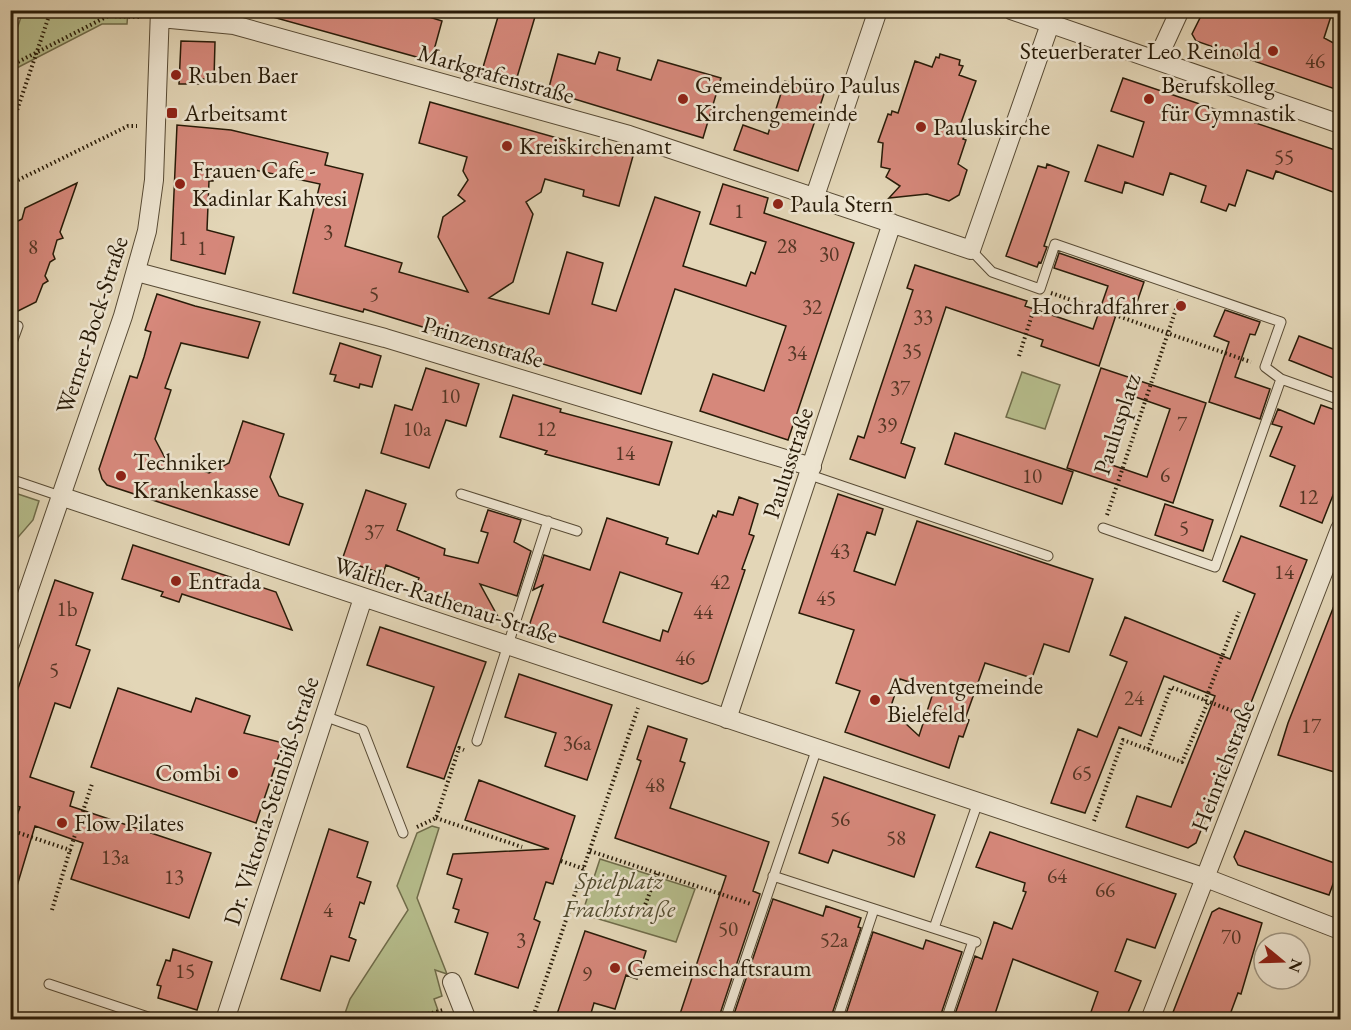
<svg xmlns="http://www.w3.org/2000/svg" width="1351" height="1030" viewBox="0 0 1351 1030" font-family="'EB Garamond',serif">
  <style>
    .green { fill: #b6bd8c; stroke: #6f6c4a; stroke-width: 1.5 }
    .building { fill: #d6887b; stroke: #281b08; stroke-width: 1.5; fill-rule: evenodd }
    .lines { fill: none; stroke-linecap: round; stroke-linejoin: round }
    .service-casing { stroke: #574a34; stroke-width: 11 }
    .minor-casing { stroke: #574a34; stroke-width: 20 }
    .path { stroke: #281b08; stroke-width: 4; stroke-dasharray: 1.5 3; stroke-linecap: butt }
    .service { stroke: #ede4d0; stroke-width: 9 }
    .minor { stroke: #ede4d0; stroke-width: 18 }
    .poi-dot { fill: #8f2418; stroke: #ede4d0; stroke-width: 2 }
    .labels { text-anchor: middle; stroke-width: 5; stroke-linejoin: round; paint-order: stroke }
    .number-label { font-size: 21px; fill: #543625 }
    .poi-label { font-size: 24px; fill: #281b08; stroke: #ede4d0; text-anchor: start }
    .street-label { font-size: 24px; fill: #281b08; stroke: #ede4d0 }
    .park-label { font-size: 24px; font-style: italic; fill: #534c30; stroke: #ede4d0 }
  </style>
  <rect width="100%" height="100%" fill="#e3d6b7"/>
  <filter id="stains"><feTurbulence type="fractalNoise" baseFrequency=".00333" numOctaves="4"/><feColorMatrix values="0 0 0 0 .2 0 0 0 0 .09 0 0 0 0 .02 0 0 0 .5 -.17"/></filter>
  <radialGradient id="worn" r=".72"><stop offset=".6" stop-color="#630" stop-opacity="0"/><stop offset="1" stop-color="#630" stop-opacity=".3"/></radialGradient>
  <path class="green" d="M23,11h105l-1,13h-25l-91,47v-39l6,-3z
    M1022,372l38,13 -15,44 -39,-12z
    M12,492l27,9 -6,19 -20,23 -2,8z
    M432,826l7,2 -22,70 30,76 -12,-4 7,26 -8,3 7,20h-98l7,-20 58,-89 -11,-24 20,-53z
    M600,859l95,30 -19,53 -94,-28z"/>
  <path class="building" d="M270,10h137l35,11 -11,40 -162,-45z
    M500,10h37l-22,74 -34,-10z
    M1204,10h129l-9,28 17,9v44l-145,-50 -4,-7z
    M181,41l34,1 -1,37h-12l-1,5h-22z
    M599,52l21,6 -3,12 34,10 7,-20 63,18 -18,60 -155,-47 10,-37 37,10z
    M940,54l20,6 -1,5 4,1 -4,9 17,6 -19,53 7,2 -1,3 3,1 -8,24 9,6 -8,25 -10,6 -22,-7 -38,4 11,-12 -14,-9 4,-8 -9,-2 2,-24 -5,-1 10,-28 3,1 1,-4 6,2 17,-52 17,6 4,-10 3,1z
    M1123,78l218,74v43l-65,-24 -3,8 -26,-9 -12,36 -6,-2 -3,7 -25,-9 5,-16 -36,-13 -7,22 -38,-13 -3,11 -37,-12 13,-36 35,12 11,-35 -33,-11z
    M785,81l39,13 -26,77 -64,-21 9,-25 25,9z
    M430,102l166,47 1,-4 36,11 -14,50 -36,-10 1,-6 -39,-11 -4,13 -15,10 7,12 -20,68 -24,16 60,16 18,-62 36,11 -11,41 24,7 39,-114 45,15 -17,54 63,20 5,-14 4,2 11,-32 -56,-18 13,-40 45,14 -4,15 90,30 -66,197 -88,-29 13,-37 51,17 22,-65 -111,-37 -34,105 -277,-85 -1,3 -70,-19 27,-109 -69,-15 -2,7 -35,-2 -1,7h-4l-2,49 27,7 -9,37 -54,-14 6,-135 54,5 97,23 -3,12 38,9 -18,72 57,17 -3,9 69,20 -30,-55 5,-20 22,-16 -7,-6 10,-15 -5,-9 4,-14 -48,-14z
    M1047,164l22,8 -25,74 3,1 -6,16 -2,-1 -2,5 -31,-11 32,-90 8,2z
    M77,183l-17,49 3,6 -6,2 -4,14 2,5 -5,3 -5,14 3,5 -5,3 -7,18 -26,13v-90l12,-6 3,-11z
    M1059,253l85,29 -10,29 -15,-5 -20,60 -58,-20 2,-6 -97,-33 -45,136 14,5 -10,30 -55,-19 8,-23 6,2 12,-37 37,-111 -6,-2 8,-23 112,36 -2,5 68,23 15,-43 -54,-18z
    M157,294l38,12 65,16 -12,36 -67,-15 -16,45 6,2 -16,49 10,19 44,15 20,-10 14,-42 41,13 -14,43 9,19 24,8 -14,41 -182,-60 -5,-6 -3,-10 31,-93 7,2 7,-21 7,-25 -6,-2z
    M1225,310l35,12 -5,13 -5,-1 -15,43 35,12 -10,30 -51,-17 20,-60 -15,-6z
    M1299,336l42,16v29l-52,-21z
    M340,343l41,13 -9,31 -12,-3 -1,4 -25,-7 2,-6 -6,-1z
    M426,368l53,16 -13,42 -20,-6 -17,48 -48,-15 14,-48 17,5z
    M1101,368l105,35 -33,100 -106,-35zM1127,394l43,15 -23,68 -44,-15z
    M513,395l48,14 -1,3 112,30 -13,43 -114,-31 2,-3 -47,-14z
    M1321,405l20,7v63l-19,48 -42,-17 15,-40 -25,-10 12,-29 -10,-3 6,-15 36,15z
    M955,433l118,39 -11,32 -117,-40z
    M366,490l40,14 -9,26 48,19 -1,6 34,8 10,-30 -7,-2 7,-21 33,10 -7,22 17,9 -14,45 -37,-12 17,31 -82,-27 4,-10 -33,-13 -3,9 -41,-14z
    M838,494l45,15 -8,26 -8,-3 -13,39 41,14 22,-64 176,58 -24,73 -25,-8 -12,34 -47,-15 -20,56 4,1 -6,17 -4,-1 -10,32 -104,-36 15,-41 -24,-8 18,-53 -55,-17zM900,679l34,11 -15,46 -29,-27z
    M739,497l19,7 -9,30 5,2 -12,33 3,1 -37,111 -6,3 -173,-58 14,-41 -10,5 11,-35 46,15 17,-52 61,20 -2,6 32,10 15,-39 3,2 2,-6 15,4zM620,572l62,21 -14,39 -5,-2 -3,11 -57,-19z
    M1165,504l48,16 -10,31 -48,-16z
    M1241,536l66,24 -111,283 -8,5 -62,-21 11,-31 34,11 44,-111 -51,-20 -23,60 -22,-9 -34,86 -34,-10 27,-74 19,8 30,-75 -17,-7 15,-38 105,42 25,-65 -32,-13z
    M133,545l143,47 16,38 -110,-36 -3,8 -18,-6 2,-4 -41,-13z
    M55,580l38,13 -17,52 14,5 -20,58 -15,-5 -25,74 44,15 -4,14 141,47 -22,65 -118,-39 12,-36 -48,-17 -21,70h-4v-62l10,-27 -10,-3v-92z
    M1341,588v186l-63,-19 10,-32z
    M380,627l106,35 -42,117 -37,-12 27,-80 -67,-22z
    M519,674l93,31 -25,75 -42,-14 11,-33 -51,-16z
    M118,688l73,24 5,-14 54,18 -6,17 39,10 -27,80 -165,-56z
    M648,726l39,13 -7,22 5,2 -15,45 99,34 -16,49 7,3 -42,126h-40l48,-144 -111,-38 26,-77 -4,-2z
    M824,777l111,38 -21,62 -81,-27 -5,13 -29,-10z
    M479,780l96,36 -22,68 -7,-2 -12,37 6,3 -22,66 -43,-14 13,-41 -33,-11 4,-12 -6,-2 9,-29 -15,-5 6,-20 96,-5 -84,-29z
    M329,829l39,13 -11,35 14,5 -7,22 -4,-2 -11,35 7,3 -7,21 -18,-5 -11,35 -39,-12z
    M1245,831l95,34 -11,30 -91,-30 -4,-8z
    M990,832l186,62 -21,54 -28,-9 -12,32 26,10 -16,39h-15l-19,-8 7,-20 -85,-33 -20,61h-40l22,-64 7,3 12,-37 18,7 14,-37 -3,-1 2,-8 -49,-16z
    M773,899l50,17 3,-10 35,12 -3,9 3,1 -31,92h-98z
    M1219,908l43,15 -21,71 -3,-1 -10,27h-58l42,-108z
    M585,931l61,20 -9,28 -11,-4 -11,34 -21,-6 -5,17h-34z
    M873,932l50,17 3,-9 36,12 -23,68h-95z
    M173,949l39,13 -15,48 -39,-12 3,-12 -4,-1 9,-25 4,1z"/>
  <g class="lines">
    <defs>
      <path id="service" d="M971,250l21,22 48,17 15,-45 226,78 -16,45 16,12 59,21
        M10,348l8,-22
        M810,475l238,81
        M10,479l50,17
        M461,494l116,37
        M1103,528l112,39 66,-188
        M324,716l39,14 40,103
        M477,741l71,-220
        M773,876l203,66
        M934,928l44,-126
        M49,984l108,36
        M725,1020l92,-272
        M837,1020l37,-111
        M946,1020l27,-79"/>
      <path id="minor" d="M1011,10l329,114
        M160,18l74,7 395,110 342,115 79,-226
        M1157,60l23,-50
        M815,196l63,-186
        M137,272l248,66 427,129
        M60,496l1146,382 134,52
        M10,644l113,-328 24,-85 7,-51 6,-170
        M727,719l165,-496
        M452,982l15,38
        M225,1020l138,-422
        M1150,1020l190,-491"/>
    </defs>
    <use href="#service" class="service-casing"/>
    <use href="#minor" class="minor-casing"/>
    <path class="path" d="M10,66l98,-50 34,1
      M10,131l41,-121
      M10,184l118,-58h9
      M1051,293l200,69
      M1019,356l17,-54
      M1107,515l72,-215
      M1205,701l34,-89
      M1148,749l23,-62 77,30
      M436,818l86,29
      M1094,821l29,-81 59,22 26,-60
      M417,827l19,-9 23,-70 5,2
      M10,830l60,20 22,-66
      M590,851l161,53
      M561,861l23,8
      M52,910l18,-60
      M655,917l-11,-9 13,-35
      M10,969l5,-7
      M406,1020l37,-10
      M532,1020l106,-312"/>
    <use href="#service" class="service"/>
    <use href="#minor" class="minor"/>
  </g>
  <g class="poi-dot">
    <circle cx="1273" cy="51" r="6"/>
    <circle cx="176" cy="75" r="6"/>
    <circle cx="683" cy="99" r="6"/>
    <circle cx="1149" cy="99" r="6"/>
    <rect x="166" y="107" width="12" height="12" rx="3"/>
    <circle cx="921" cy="127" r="6"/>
    <circle cx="507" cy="146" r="6"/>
    <circle cx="180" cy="184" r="6"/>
    <circle cx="778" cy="204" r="6"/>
    <circle cx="1181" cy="306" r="6"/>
    <circle cx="121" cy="476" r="6"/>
    <circle cx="176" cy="581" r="6"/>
    <circle cx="875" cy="700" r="6"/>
    <circle cx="233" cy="773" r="6"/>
    <circle cx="62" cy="823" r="6"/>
    <circle cx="615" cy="968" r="6"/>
  </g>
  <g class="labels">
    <g class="number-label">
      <text x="1315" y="68">46</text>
      <text x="1284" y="164">55</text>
      <text x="739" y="218">1</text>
      <text x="328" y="239">3</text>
      <text x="183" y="245">1</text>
      <text x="787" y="253">28</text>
      <text x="33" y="254">8</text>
      <text x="202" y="255">1</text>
      <text x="829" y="261">30</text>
      <text x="374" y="301">5</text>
      <text x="812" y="314">32</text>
      <text x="923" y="324">33</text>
      <text x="912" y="358">35</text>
      <text x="797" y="360">34</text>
      <text x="900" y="395">37</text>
      <text x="450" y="403">10</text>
      <text x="1182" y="431">7</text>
      <text x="887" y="432">39</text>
      <text x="417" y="436">10a</text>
      <text x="546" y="436">12</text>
      <text x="625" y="460">14</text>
      <text x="1165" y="482">6</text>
      <text x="1032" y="483">10</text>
      <text x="1308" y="504">12</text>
      <text x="1184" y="535">5</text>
      <text x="374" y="539">37</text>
      <text x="840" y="558">43</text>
      <text x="1284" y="579">14</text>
      <text x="720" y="589">42</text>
      <text x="826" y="605">45</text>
      <text x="67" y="616">1b</text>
      <text x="703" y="619">44</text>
      <text x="685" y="665">46</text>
      <text x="54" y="677">5</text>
      <text x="1134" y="705">24</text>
      <text x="1311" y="733">17</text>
      <text x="577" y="750">36a</text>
      <text x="1082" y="780">65</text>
      <text x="655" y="792">48</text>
      <text x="840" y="826">56</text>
      <text x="896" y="845">58</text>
      <text x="115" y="864">13a</text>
      <text x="1057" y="883">64</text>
      <text x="174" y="884">13</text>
      <text x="1105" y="897">66</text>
      <text x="328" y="917">4</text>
      <text x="728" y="936">50</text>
      <text x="1231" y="944">70</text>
      <text x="521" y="947">3</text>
      <text x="834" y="947">52a</text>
      <text x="185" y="978">15</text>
      <text x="587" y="981">9</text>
    </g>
    <g class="poi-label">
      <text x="1261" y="59" text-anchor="end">Steuerberater Leo Reinold</text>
      <text x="188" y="83">Ruben Baer</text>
      <text x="695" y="93">Gemeindebüro Paulus<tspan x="695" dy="28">Kirchengemeinde</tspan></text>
      <text x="1161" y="93">Berufskolleg<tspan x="1161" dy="28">für Gymnastik</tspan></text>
      <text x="184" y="121">Arbeitsamt</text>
      <text x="933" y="135">Pauluskirche</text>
      <text x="519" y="154">Kreiskirchenamt</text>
      <text x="192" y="178">Frauen Cafe -<tspan x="192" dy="28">Kadinlar Kahvesi</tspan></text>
      <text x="790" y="212">Paula Stern</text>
      <text x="1169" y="314" text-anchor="end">Hochradfahrer</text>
      <text x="133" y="470">Techniker<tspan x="133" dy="28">Krankenkasse</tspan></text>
      <text x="188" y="589">Entrada</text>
      <text x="887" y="694">Adventgemeinde<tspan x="887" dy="28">Bielefeld</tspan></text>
      <text x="221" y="781" text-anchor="end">Combi</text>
      <text x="74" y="831">Flow Pilates</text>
      <text x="627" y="976">Gemeinschaftsraum</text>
    </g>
    <g class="street-label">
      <text transform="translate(496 74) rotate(16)" y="8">Markgrafenstraße</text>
      <text transform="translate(92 325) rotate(-72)" y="8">Werner-Bock-Straße</text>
      <text transform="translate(483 342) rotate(17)" y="8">Prinzenstraße</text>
      <text transform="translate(1117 424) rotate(-72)" y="8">Paulusplatz</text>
      <text transform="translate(788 463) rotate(-72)" y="8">Paulusstraße</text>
      <text transform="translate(446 600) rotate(18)" y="8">Walther-Rathenau-Straße</text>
      <text transform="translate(1223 766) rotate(-69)" y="8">Heinrichstraße</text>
      <text transform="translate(271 801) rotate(-72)" y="8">Dr. Viktoria-Steinbiß-Straße</text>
    </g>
    <g class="park-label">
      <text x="619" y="889">Spielplatz<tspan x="619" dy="28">Frachtstraße</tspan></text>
    </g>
  </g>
  <rect width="1351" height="1030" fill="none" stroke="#e3d6b7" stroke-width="36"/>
  <rect x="12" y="12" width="1327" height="1006" fill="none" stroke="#281b08" stroke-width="3"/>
  <rect x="18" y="18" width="1315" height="994" fill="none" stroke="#281b08" stroke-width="1.5"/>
  <g transform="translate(1282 961) rotate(109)"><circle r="28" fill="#ede4d0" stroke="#9e9480" stroke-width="1.5"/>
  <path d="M0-4.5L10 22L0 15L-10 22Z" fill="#8f2418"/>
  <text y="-9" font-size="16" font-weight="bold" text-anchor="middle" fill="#281b08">N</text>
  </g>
  <rect width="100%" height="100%" filter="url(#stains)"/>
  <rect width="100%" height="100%" fill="url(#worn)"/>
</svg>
